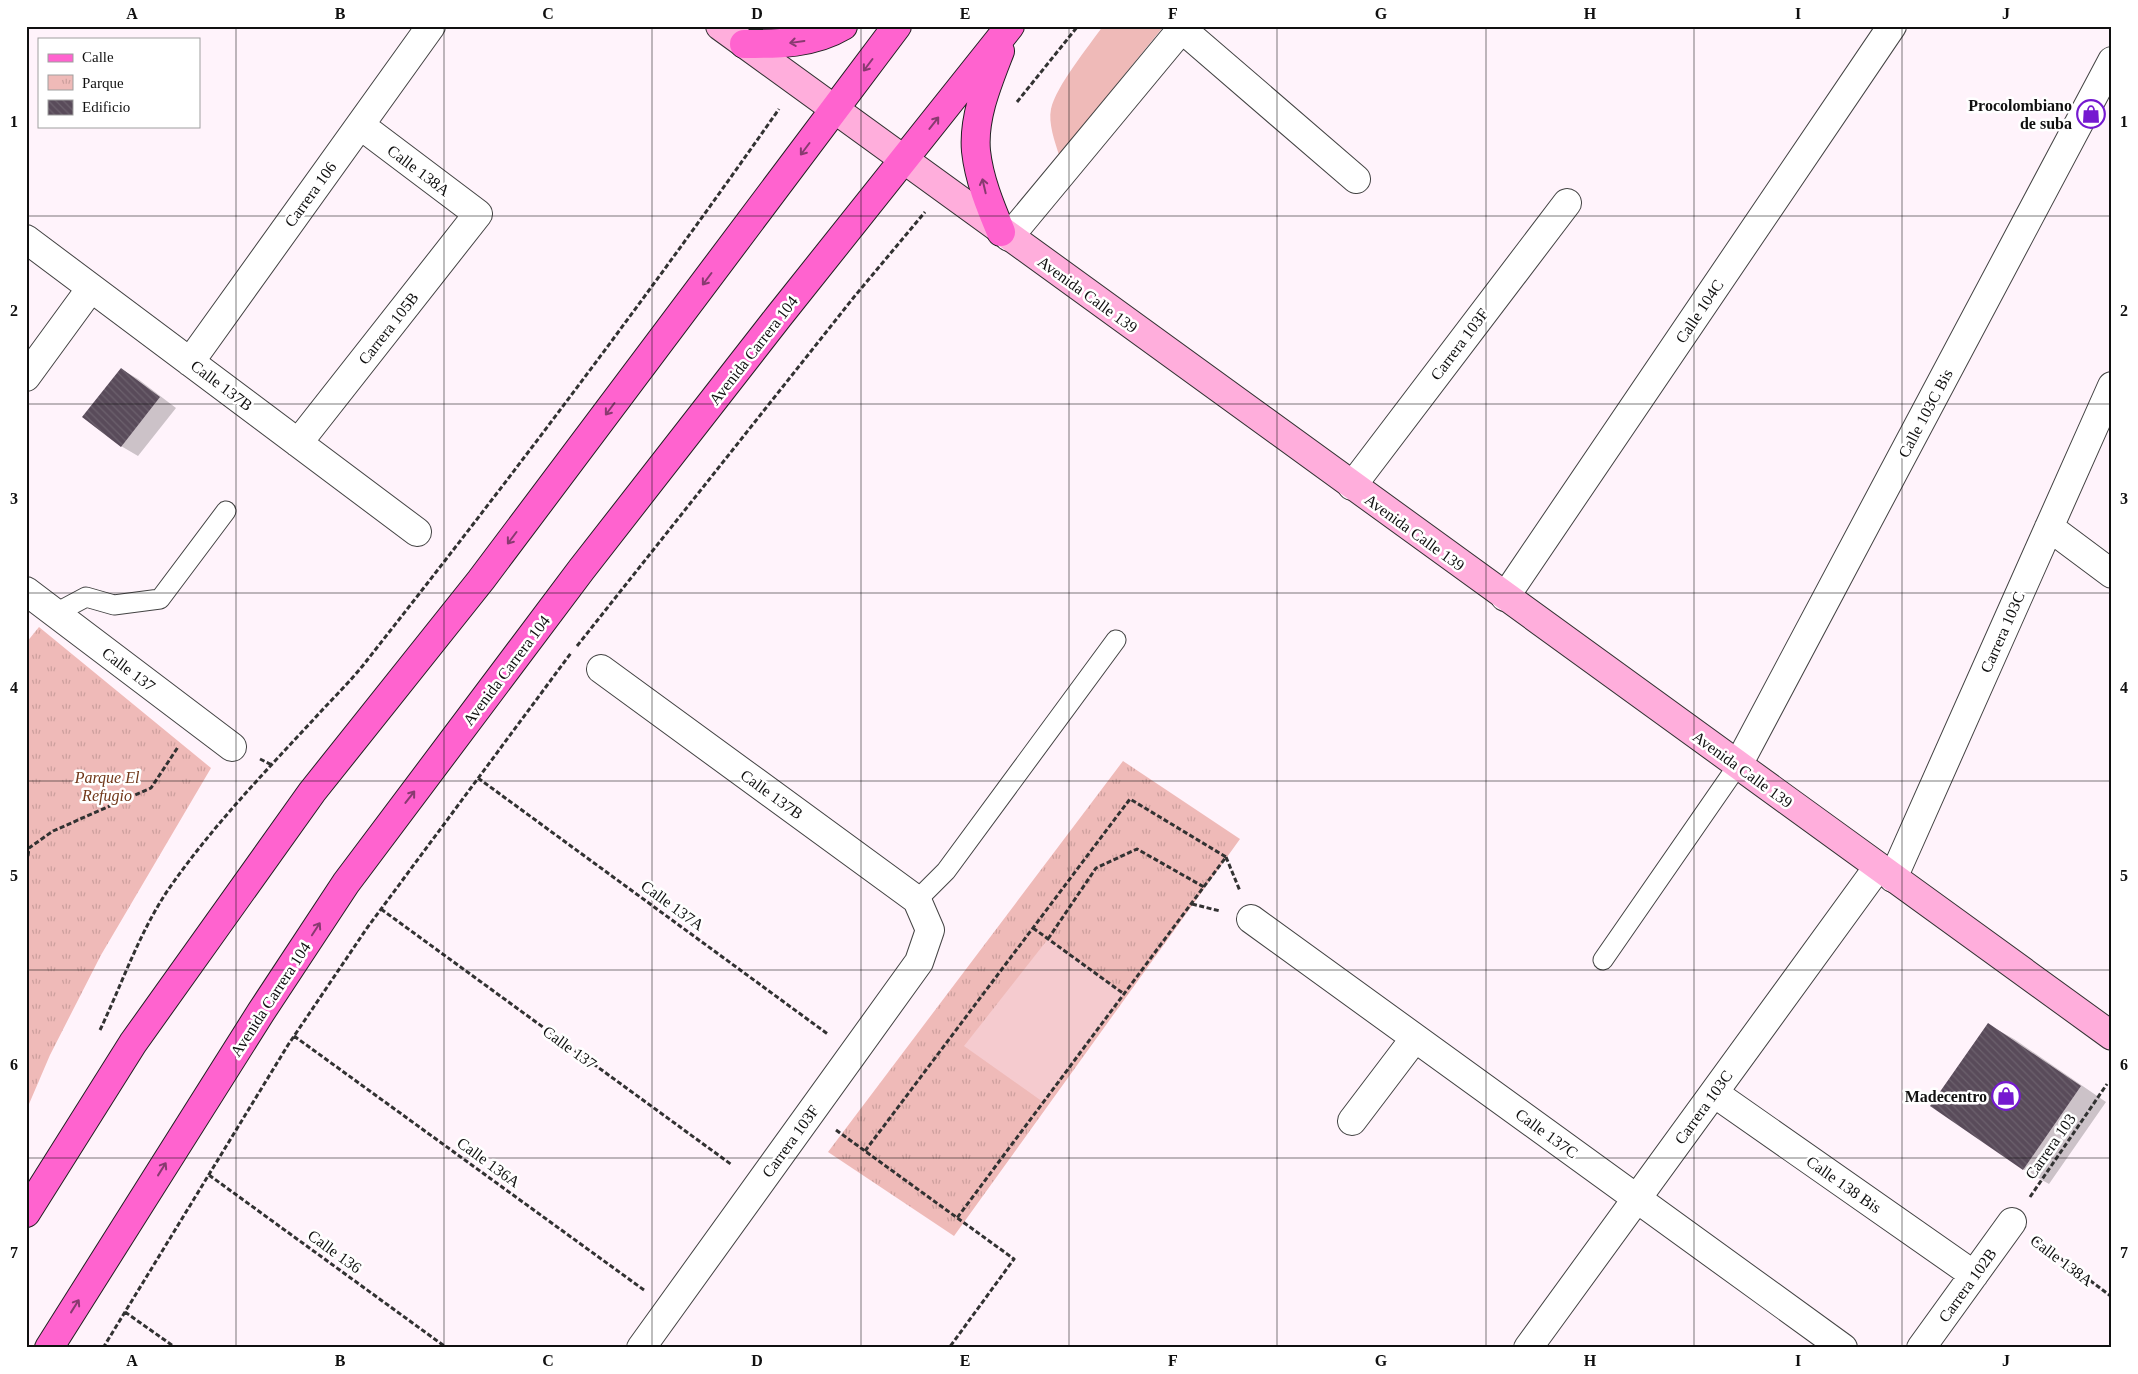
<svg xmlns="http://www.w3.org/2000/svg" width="2138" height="1374" viewBox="0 0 2138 1374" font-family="'Times New Roman',serif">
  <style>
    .grass { fill: #efbab8 }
    .park { fill: url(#park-tufts) }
    .pitch { fill: #f5cbcf }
    .shadow { fill: #0003 }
    .building { fill: url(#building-back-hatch) }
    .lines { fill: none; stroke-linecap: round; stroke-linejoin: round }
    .lane-casing { stroke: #434343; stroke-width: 21 }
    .street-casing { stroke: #434343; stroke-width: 30 }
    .secondary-casing { stroke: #323232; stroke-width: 30 }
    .primary-casing { stroke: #212121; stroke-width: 30 }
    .path { stroke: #323232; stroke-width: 3; stroke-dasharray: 5 2.5; stroke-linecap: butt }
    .lane { stroke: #fff; stroke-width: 19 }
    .street { stroke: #fff; stroke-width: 28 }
    .secondary { stroke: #ffaedc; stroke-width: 28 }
    .primary { stroke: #ff63cf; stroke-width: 28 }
    .oneway { stroke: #883a70 }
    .grid { fill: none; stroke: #101010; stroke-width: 1; stroke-opacity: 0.55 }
    .labels { text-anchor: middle; stroke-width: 5; stroke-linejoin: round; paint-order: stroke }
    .poi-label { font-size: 16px; font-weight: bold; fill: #101010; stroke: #fff; text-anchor: end }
    .street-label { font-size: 16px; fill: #101010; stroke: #fff }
    .park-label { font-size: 16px; font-style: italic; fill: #703618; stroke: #fff }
    .neatline { fill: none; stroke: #101010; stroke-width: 2 }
    .grid-label { font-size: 16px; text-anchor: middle; font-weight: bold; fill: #101010 }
  </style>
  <defs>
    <pattern id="park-tufts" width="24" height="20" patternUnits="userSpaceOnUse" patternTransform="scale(1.25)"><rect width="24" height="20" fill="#efbab8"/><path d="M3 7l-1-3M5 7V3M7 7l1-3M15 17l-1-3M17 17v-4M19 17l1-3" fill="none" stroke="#cc9f9d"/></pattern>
    <pattern id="building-back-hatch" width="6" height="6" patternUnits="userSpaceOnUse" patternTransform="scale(1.25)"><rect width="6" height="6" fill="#594b5a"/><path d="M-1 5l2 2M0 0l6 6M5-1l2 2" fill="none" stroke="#6c616d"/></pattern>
  </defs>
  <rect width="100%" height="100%" fill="#fff3fb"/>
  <path class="grass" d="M1103,26h61l-105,129c-4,-13 -11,-32 -8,-46 5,-23 38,-63 52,-83z"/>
  <path class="park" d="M39,627l172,141 -110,187 -51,100 -24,56v-468z
    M1123,761l117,78 -286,397 -126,-84z"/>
  <path class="pitch" d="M1048,939l76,55 -81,108 -79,-56z"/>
  <path class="shadow" d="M121,369l17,10 38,29 -38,48 -17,-10z
    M1989,1025l25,14 92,63 -57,82 -26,-15z"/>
  <path class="building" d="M121,368l39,29 -39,50 -39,-30z
    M1988,1023l93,63 -58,84 -93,-64z"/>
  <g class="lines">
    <defs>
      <path id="lane" d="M56,613l30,-16 28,8 46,-6 66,-88
        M917,900l29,-29 170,-231
        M1603,960l135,-195"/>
      <path id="street" d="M1182,29l174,150
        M1009,237l175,-211
        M26,239l391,293
        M190,362l241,-336
        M26,377l65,-89
        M298,443l180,-229 -118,-89
        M1352,486l215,-283
        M2049,527l63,47
        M26,591l206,156
        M1505,597l387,-571
        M601,669l316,231 13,30 -11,32 -278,386
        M1738,765l374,-704
        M1893,878l219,-492
        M1251,919l592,429
        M1714,1093l260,182
        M1352,1121l63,-83
        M1528,1348l350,-481
        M1921,1348l91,-126"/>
      <path id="secondary" d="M720,26l1392,1010"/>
      <path id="primary" d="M744,44c34,0 69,0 99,-18
        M1000,51c-12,31 -27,66 -24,100 3,28 14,55 25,81
        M26,1213l107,-170 179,-251 169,-212 416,-554
        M49,1348l212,-336 85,-129 235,-313 198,-254 231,-290"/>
    </defs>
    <use href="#lane" class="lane-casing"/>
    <use href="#street" class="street-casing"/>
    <use href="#secondary" class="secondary-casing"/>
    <use href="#primary" class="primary-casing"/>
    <path class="path" d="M1017,102l61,-76
      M577,646l277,-349 71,-85
      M260,759l12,6
      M478,778l351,257
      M1226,857l14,34
      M26,871l3,-23 24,-17 98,-43 27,-41
      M1192,904l28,7
      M381,909l351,256
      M1033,928l91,66
      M1048,939l48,-71 41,-19 67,38
      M100,1030c22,-46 39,-97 68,-140 42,-61 95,-116 146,-171 18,-20 38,-39 54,-60 142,-180 280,-363 411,-550
      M294,1036l350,254
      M836,1130l178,129 -65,89
      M865,1151l265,-352 96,58 -269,361
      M209,1175l238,173
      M2030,1197l77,-113
      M2036,1240l76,57
      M125,1312l51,36
      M103,1348l185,-303 79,-117 204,-275"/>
    <use href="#lane" class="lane"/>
    <use href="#street" class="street"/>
    <use href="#secondary" class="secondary"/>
    <use href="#primary" class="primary"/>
  </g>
  <defs><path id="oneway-shaft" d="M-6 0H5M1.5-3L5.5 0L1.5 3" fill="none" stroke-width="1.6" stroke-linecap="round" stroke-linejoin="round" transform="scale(1.25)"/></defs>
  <g class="oneway">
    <use href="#oneway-shaft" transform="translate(797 42) rotate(172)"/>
    <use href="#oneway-shaft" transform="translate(868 65) rotate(127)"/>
    <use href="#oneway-shaft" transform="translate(934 123) rotate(-52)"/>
    <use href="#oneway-shaft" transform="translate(805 149) rotate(127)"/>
    <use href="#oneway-shaft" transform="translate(984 186) rotate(-103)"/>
    <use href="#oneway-shaft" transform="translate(707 279) rotate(127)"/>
    <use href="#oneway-shaft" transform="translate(610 409) rotate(127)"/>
    <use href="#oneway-shaft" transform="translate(512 538) rotate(127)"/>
    <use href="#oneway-shaft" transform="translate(410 797) rotate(-52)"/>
    <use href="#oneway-shaft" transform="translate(316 929) rotate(-57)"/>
    <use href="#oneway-shaft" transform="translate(162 1169) rotate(-58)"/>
    <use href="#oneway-shaft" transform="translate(75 1306) rotate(-58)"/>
  </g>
  <path class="grid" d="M236,26v1322M444,26v1322M652,26v1322M861,26v1322M1069,26v1322M1277,26v1322M1486,26v1322M1694,26v1322M1902,26v1322M26,216h2086M26,404h2086M26,593h2086M26,781h2086M26,970h2086M26,1158h2086"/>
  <defs>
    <symbol id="shop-ring" viewBox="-11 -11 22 22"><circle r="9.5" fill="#fff" stroke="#7519d0" stroke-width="1.5"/><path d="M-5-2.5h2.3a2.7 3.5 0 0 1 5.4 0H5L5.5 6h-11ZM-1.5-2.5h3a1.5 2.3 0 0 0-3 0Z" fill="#7519d0"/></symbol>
  </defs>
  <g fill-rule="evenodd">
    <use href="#shop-ring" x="2075" y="98" width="32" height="32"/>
    <use href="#shop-ring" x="1990" y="1080" width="32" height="32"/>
  </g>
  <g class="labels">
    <g class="poi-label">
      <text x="2072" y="111">Procolombiano<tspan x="2072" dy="18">de suba</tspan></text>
      <text x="1987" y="1102">Madecentro</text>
    </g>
    <g class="street-label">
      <text transform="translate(419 170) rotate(37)" y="6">Calle 138A</text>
      <text transform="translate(310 194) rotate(-54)" y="6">Carrera 106</text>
      <text transform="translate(1088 294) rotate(36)" y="6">Avenida Calle 139</text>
      <text transform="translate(1699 311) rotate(-56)" y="6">Calle 104C</text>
      <text transform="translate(388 328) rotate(-52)" y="6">Carrera 105B</text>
      <text transform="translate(1459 344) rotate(-53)" y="6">Carrera 103F</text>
      <text transform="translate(753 350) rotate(-52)" y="6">Avenida Carrera 104</text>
      <text transform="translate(222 385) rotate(37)" y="6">Calle 137B</text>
      <text transform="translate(1925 413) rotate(-62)" y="6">Calle 103C Bis</text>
      <text transform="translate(1415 532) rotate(36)" y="6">Avenida Calle 139</text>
      <text transform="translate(2002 632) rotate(-66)" y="6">Carrera 103C</text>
      <text transform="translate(129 669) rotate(37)" y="6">Calle 137</text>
      <text transform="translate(506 670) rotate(-53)" y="6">Avenida Carrera 104</text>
      <text transform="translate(1743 769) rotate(36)" y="6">Avenida Calle 139</text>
      <text transform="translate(772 794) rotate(36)" y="6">Calle 137B</text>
      <text transform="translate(673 905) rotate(36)" y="6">Calle 137A</text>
      <text transform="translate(270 999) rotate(-57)" y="6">Avenida Carrera 104</text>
      <text transform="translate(570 1047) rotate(36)" y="6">Calle 137</text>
      <text transform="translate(1703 1107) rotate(-54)" y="6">Carrera 103C</text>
      <text transform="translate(1547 1133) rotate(36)" y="6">Calle 137C</text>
      <text transform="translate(790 1141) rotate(-54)" y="6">Carrera 103F</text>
      <text transform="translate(2050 1146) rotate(-55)" y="6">Carrera 103</text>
      <text transform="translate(489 1162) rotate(36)" y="6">Calle 136A</text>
      <text transform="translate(1844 1184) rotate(35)" y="6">Calle 138 Bis</text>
      <text transform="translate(335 1251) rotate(36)" y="6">Calle 136</text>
      <text transform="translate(2062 1260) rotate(37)" y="6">Calle 138A</text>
      <text transform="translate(1967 1285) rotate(-54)" y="6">Carrera 102B</text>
    </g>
    <g class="park-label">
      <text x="107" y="783">Parque El<tspan x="107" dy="18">Refugio</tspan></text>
    </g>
  </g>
  <rect width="2138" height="1374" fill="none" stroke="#ffffff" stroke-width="55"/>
  <rect x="38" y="38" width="162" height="90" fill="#ffffff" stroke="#9f9f9f"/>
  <rect x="48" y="54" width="25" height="8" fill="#ff63cf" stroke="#9f9f9f"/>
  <text x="82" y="62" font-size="15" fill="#101010">Calle</text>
  <rect x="48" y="75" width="25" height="15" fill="url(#park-tufts)" stroke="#9f9f9f"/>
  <text x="82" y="88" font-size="15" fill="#101010">Parque</text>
  <rect x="48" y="100" width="25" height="15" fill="url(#building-back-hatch)" stroke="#9f9f9f"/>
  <text x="82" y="112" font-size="15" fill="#101010">Edificio</text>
  <rect x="28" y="28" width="2082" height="1318" class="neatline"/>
  <g class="grid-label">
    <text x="132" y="19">A</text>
    <text x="340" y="19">B</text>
    <text x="548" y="19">C</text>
    <text x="757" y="19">D</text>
    <text x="965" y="19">E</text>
    <text x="1173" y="19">F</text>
    <text x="1381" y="19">G</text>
    <text x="1590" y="19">H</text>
    <text x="1798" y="19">I</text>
    <text x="2006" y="19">J</text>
    <text x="14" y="127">1</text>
    <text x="2124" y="127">1</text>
    <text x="14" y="316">2</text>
    <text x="2124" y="316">2</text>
    <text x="14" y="504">3</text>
    <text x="2124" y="504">3</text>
    <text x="14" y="693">4</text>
    <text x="2124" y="693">4</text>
    <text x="14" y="881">5</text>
    <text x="2124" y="881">5</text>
    <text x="14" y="1070">6</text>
    <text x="2124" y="1070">6</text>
    <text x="14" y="1258">7</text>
    <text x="2124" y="1258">7</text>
    <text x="132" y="1366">A</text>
    <text x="340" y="1366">B</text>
    <text x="548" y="1366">C</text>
    <text x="757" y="1366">D</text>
    <text x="965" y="1366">E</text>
    <text x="1173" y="1366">F</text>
    <text x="1381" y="1366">G</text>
    <text x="1590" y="1366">H</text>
    <text x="1798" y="1366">I</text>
    <text x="2006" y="1366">J</text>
  </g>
</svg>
